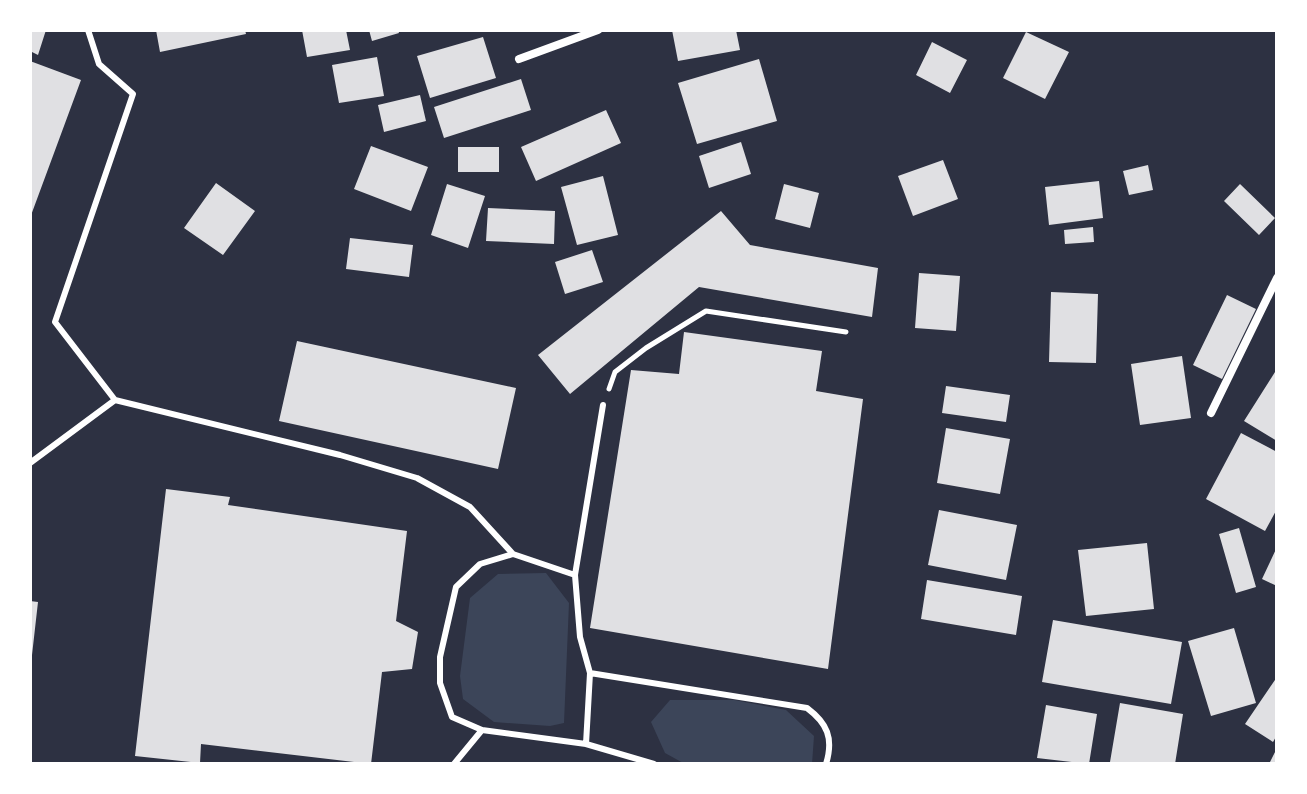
<svg xmlns="http://www.w3.org/2000/svg" width="1307" height="794" viewBox="0 0 1307 794" font-family="'DM Sans',sans-serif">
  <style>
    .green { fill: #3c4559 }
    .building { fill: #e0e0e3 }
    .lines { fill: none; stroke-linecap: round; stroke-linejoin: round }
    .path { stroke: #fff; stroke-width: 5 }
    .service { stroke: #fff; stroke-width: 6 }
    .minor { stroke: #fff; stroke-width: 8 }
  </style>
  <rect width="100%" height="100%" fill="#2d3142"/>
  <path class="green" d="M546,573l23,30 -5,120 -14,3 -56,-4 -31,-23 -3,-23 10,-78 28,-24z
    M670,700h64l52,10 28,26 -2,28h-127l-20,-11 -14,-31z"/>
  <path class="building" d="M30,30h16l-8,25 -8,-4z
    M156,30h89l1,4 -86,18z
    M302,30h44l4,20 -43,7z
    M369,30h29l1,3 -27,8z
    M672,30h64l4,20 -62,11z
    M1026,32l43,20 -24,47 -42,-21z
    M483,37l13,41 -66,20 -13,-42z
    M932,42l35,18 -17,33 -34,-18z
    M377,57l7,39 -45,7 -7,-38z
    M759,59l18,62 -80,23 -19,-61z
    M30,61l51,19 -51,138z
    M521,79l10,31 -87,28 -10,-31z
    M420,95l6,26 -42,11 -6,-27z
    M606,110l15,33 -85,38 -15,-34z
    M741,142l10,32 -42,14 -10,-32z
    M371,146l57,21 -17,44 -57,-22z
    M458,147h41v25h-41z
    M943,160l15,39 -45,17 -15,-40z
    M1148,165l5,25 -24,5 -6,-24z
    M603,176l15,59 -41,10 -16,-58z
    M1099,181l4,37 -54,7 -4,-38z
    M216,183l39,28 -32,44 -39,-27z
    M447,184l38,12 -17,52 -37,-13z
    M784,184l35,9 -9,35 -35,-9z
    M1240,184l35,34 -16,17 -35,-34z
    M488,208l67,3 -1,33 -68,-3z
    M721,211l29,34 128,23 -6,49 -173,-30 -129,107 -32,-39z
    M1093,227l1,15 -29,2 -1,-14z
    M350,238l63,7 -4,32 -63,-8z
    M592,250l11,32 -38,12 -10,-32z
    M919,273l41,3 -4,55 -41,-3z
    M1051,292l47,2 -2,69 -47,-1z
    M1227,295l29,14 -34,70 -29,-14z
    M684,332l138,19 -6,40 47,8 -35,270 -238,-41 41,-258 48,4z
    M297,341l219,47 -18,81 -219,-48z
    M1182,356l9,62 -51,7 -9,-61z
    M1275,372l2,1v68l-33,-20z
    M946,386l64,9 -4,27 -64,-9z
    M946,428l64,11 -10,55 -63,-11z
    M1241,433l36,19v57l-12,22 -59,-32z
    M166,489l64,8 -2,8 179,26 -11,90 22,11 -6,37 -30,3 -11,92 -170,-20 -1,19 -65,-7z
    M939,510l78,15 -11,55 -78,-15z
    M1239,528l17,59 -20,6 -17,-59z
    M1147,543l7,66 -68,7 -8,-66z
    M1277,547v39l-15,-7z
    M927,580l95,16 -6,39 -95,-16z
    M30,601l8,1 -6,53h-2z
    M1053,620l129,22 -11,62 -129,-22z
    M1234,628l22,75 -45,13 -23,-75z
    M1277,677v58l-4,7 -28,-18z
    M1120,703l63,11 -8,50 -65,-2z
    M1046,705l51,9 -8,50 -52,-6z
    M1277,748v16h-8z"/>
  <g class="lines">
    <path class="path" d="M609,389l6,-17 31,-24 60,-37 140,21"/>
    <path class="service" d="M88,30l11,34 34,30 -78,228 60,78 225,55 77,23 53,29 43,47 62,21
      M30,463l85,-63
      M513,554l-33,10 -24,23 -16,70v26l12,34 30,13 104,14 68,20
      M590,673l217,35c20,15 27,30 19,56
      M586,744l4,-71 -10,-36 -5,-62 28,-170
      M454,764l28,-34"/>
    <path class="minor" d="M519,59l79,-29
      M1211,413l66,-135"/>
  </g>
  <rect width="1307" height="794" fill="none" stroke="#ffffff" stroke-width="64"/>
</svg>
